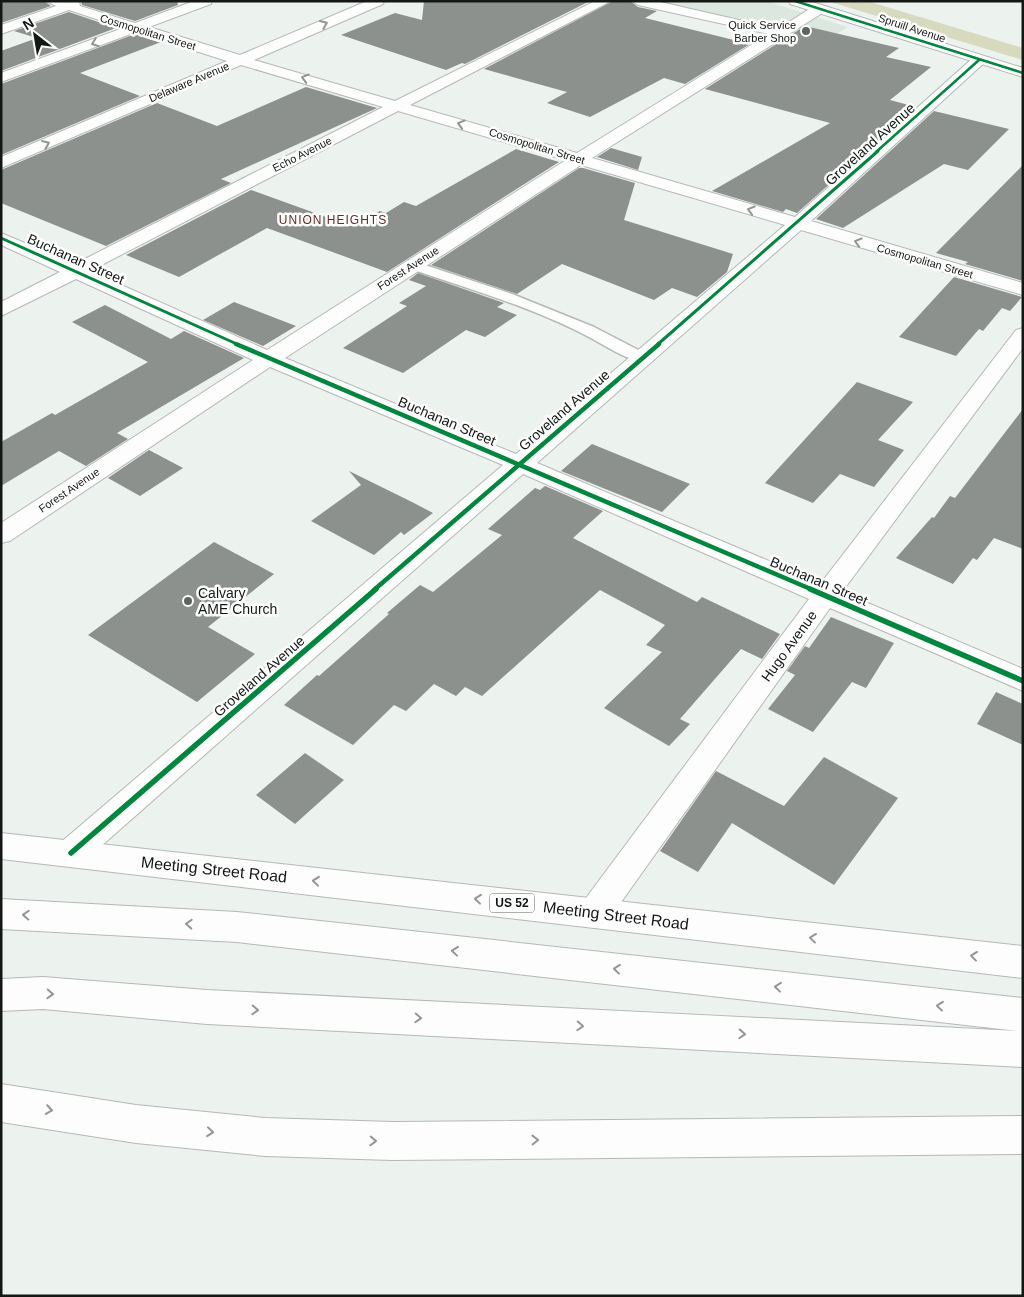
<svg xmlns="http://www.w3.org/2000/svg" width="1024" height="1297" viewBox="0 0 1024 1297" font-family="Arial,sans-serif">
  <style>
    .built { fill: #dbe7df }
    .green { fill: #d8dabf }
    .building { fill: #8d918d }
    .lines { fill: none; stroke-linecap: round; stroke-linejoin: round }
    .lane-casing { stroke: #b4b9b5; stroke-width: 3 }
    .street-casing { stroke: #b4b9b5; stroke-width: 2 }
    .secondary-casing { stroke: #b4b9b5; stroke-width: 2 }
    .primary-casing { stroke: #b4b9b5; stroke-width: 2 }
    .highway-casing { stroke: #b4b9b5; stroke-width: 2 }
    .lane { fill: #fcfdfc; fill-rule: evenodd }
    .street { fill: #fcfdfc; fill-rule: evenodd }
    .secondary { fill: #fcfdfc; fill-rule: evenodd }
    .primary { fill: #fcfdfc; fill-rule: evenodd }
    .highway { fill: #fcfdfc; fill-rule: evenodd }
    .cycleway-far3-casing { stroke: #fff; stroke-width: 4.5 }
    .cycleway-far2-casing { stroke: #fff; stroke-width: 5 }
    .cycleway-far1-casing { stroke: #fff; stroke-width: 7 }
    .cycleway-casing { stroke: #fff; stroke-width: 9 }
    .cycleway-far3 { stroke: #00873e; stroke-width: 2.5 }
    .cycleway-far2 { stroke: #00873e; stroke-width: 3 }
    .cycleway-far1 { stroke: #00873e; stroke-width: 4.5 }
    .cycleway { stroke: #00873e; stroke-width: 5.5 }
    .oneway { stroke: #949694 }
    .poi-dot { fill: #606461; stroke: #fff; stroke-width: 2 }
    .labels { text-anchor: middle; stroke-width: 5; stroke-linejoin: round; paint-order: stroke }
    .far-poi-label { font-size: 11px; fill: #141815; stroke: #fff; text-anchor: end }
    .far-street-label { font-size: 11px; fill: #141815; stroke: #fff }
    .far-neighbourhood-label { font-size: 12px; letter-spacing: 1px; fill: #6b2818; stroke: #fff }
    .shield { fill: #fff; stroke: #5a5d5b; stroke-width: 1 }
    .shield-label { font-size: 12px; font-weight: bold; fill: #141815 }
    .street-label { font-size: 14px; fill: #141815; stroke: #fff }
    .poi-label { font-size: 14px; fill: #141815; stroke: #fff; text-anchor: start }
    .near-street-label { font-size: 16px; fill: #141815; stroke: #fff }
  </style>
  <rect width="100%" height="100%" fill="#ecf2ee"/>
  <path class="built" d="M638,1h128l82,26 -39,24 -41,-10 11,-7z"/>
  <path class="green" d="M827,1h40l156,47v12z"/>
  <path class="building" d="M1,1h43l7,5 -50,17z
    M81,1h96l1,4 -43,16 -53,-16z
    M424,1h166l-125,63 -3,-1 -16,7 -105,-35 54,-22 27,7z
    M613,1h17l8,6 19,4 -12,7 105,26 -65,40 -21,-6 -74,39 -43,-14 20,-11 -83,-23z
    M69,12l47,16 -115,43v-20l36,-13 -23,-7z
    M805,26l94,22 -13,9 45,10 -41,33 26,7 -119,106 -11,-4 -3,3 -71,-21 118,-68 -125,-34z
    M135,34l26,8 -81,31 60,23 -139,59v-71z
    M306,87l71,21 -156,71 10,4 -125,63 -105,-43v-33l156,-67 60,23z
    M934,111l75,18 -41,41 -24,-6 -101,64 -27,-9z
    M611,148l31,9 -4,13 -41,-13z
    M516,149l43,13 -172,110 -120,-44 -88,49 -53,-22 125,-65 100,36 29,-15 6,2 18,-11 12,4z
    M1023,165v116l-58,-17 3,-2 -32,-9z
    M579,168h4l52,15 -11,37 109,34 -6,18 -30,25 -25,-9 -18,12 -92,-36 -45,30 -86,-29z
    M418,273l86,30 -7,4 20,8 -32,22 -19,-7 -63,43 -60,-25 64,-42 -8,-3 27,-17 -17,-6z
    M954,277l68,20 -12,14 -8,-3 -19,23 -4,-2 -23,27 -57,-19z
    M234,302l62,24 -33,20 -60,-26z
    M105,305l66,34 13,-8 60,27 -127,75 11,6 -42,27 -27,-15 -58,35v-44l51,-29 3,2 93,-53 -76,-40z
    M857,382l56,20 -35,38 26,10 -30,37 -34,-13 -27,29 -48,-20z
    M1023,409v140l-29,-11 -17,22 -4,-2 -20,26 -57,-26 36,-41 2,1 16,-22 5,2z
    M592,444l98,40 -28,28 -101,-41z
    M149,450l34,18 -43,28 -32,-18z
    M349,471l63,31 21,11 -29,22 -3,-3 -27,23 -63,-34 50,-36z
    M545,486l58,25 -30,27 124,64 5,-5 78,37 -18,25 -21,-10 -61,70 10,5 -21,22 -65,-38 58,-56 -16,-7 19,-20 -65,-35 -118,106 -17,-9 -9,9 -22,-12 -28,27 -12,-6 -41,40 -69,-40 33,-30 2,1 70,-62 -2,-1 33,-28 13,7 69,-57 -14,-6 47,-41 5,2z
    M214,542l60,32 -66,53 47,27 -58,48 -109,-67z
    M831,617l63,26 -28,45 -14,-6 -39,50 -45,-23 27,-34 -8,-4 18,-25 4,2z
    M996,692l27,12v41l-46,-21z
    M305,753l39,27 -49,44 -39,-29z
    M824,757l74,41 -64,87 -102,-62 -34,49 -38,-21 56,-80 68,35z"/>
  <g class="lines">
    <defs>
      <path id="lane" d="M413,261l99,33 82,33 54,28 2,3 -2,3c-15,4 -45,-17 -59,-24 -56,-30 -121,-48 -181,-69l-2,-3 2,-3z"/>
      <path id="street" d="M46,1h33l1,5 55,17 59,-22h18l-1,3 -62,23 91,28 127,-54h17l-1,3 -129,56 141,41 200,-100h16l-201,104 167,48 192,-119 -131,-29 -6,-4h24l122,28 36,-23h10l1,3 -1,3 -232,146 203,59 179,-160h10l2,3 -2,3 -173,158 212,62v12l-222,-65 -264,233 284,120 195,-253 7,-2v20l-181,244 181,77v22l-193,-83 -223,314 -12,5 -12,-5 -5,-10 5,-10 226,-303 -286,-125 -441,389 -11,4 -11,-4 -5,-10 5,-10 443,-378 -233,-98 -260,174 -9,2v-20l252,-163 -177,-81 -75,37v-14l59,-30 -59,-27v-12l74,31 308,-157 -142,-42 -240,103v-11l226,-96 -91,-29 -135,50v-9l122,-45 -54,-18 -68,24v-9l55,-19zM398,111l168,49 -299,190 -177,-79zM581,165l204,60 -269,229 -231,-96z"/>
      <path id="secondary" d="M789,1h20l214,67v9l-233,-73z"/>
      <path id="primary" d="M1,833l1022,113v32l-1022,-119z
        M1,1084l135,21 129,13 127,4 631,-6v38l-631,6 -127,-4 -129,-13 -135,-21z"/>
      <path id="highway" d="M1,899l236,13 786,86v69l-816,-43 -164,-15 -42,2v-32l42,-2 164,13 811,41 -781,-89 -236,-13z"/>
    </defs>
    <use href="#lane" class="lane-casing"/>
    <use href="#street" class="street-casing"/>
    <use href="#secondary" class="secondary-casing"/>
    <use href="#primary" class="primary-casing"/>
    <use href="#highway" class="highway-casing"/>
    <use href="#lane" class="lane"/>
    <use href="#street" class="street"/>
    <use href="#secondary" class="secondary"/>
    <use href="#primary" class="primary"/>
    <use href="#highway" class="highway"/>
    <defs>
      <path id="cycleway-far3" d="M795,1l228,72
        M876,152l103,-92"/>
      <path id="cycleway-far2" d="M1,238l238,107
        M657,345l221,-194"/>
      <path id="cycleway-far1" d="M236,344l577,246
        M374,590l285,-246"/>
      <path id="cycleway" d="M810,589l213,92
        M71,853l305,-264"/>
    </defs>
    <use href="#cycleway-far3" class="cycleway-far3-casing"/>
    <use href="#cycleway-far2" class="cycleway-far2-casing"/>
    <use href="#cycleway-far1" class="cycleway-far1-casing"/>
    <use href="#cycleway" class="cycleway-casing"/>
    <use href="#cycleway-far3" class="cycleway-far3"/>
    <use href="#cycleway-far2" class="cycleway-far2"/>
    <use href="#cycleway-far1" class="cycleway-far1"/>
    <use href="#cycleway" class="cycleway"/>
  </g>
  <defs><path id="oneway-chevron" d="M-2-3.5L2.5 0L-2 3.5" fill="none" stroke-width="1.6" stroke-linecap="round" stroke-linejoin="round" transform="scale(1.25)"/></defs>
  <g class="oneway">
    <use href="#oneway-chevron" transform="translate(324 24) rotate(-23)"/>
    <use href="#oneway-chevron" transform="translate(95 43) rotate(160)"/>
    <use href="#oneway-chevron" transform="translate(305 78) rotate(-164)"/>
    <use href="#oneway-chevron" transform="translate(461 124) rotate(-163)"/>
    <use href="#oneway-chevron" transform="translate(46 144) rotate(-23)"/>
    <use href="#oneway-chevron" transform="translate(751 210) rotate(-163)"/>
    <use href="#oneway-chevron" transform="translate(858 242) rotate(-164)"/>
    <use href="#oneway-chevron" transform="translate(316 881) rotate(-174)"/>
    <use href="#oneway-chevron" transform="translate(478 899) rotate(-174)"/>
    <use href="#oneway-chevron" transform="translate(26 915) rotate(-177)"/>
    <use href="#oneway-chevron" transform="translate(189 924) rotate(-177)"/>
    <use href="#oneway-chevron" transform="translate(813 938) rotate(-173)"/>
    <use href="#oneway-chevron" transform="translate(455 951) rotate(-174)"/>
    <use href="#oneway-chevron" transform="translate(974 956) rotate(-173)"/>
    <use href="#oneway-chevron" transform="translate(617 969) rotate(-174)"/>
    <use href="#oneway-chevron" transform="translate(778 987) rotate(-174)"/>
    <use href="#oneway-chevron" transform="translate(50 994) rotate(3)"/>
    <use href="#oneway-chevron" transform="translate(940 1006) rotate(-174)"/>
    <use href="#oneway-chevron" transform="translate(255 1010) rotate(3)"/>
    <use href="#oneway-chevron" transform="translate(418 1018) rotate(3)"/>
    <use href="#oneway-chevron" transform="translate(580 1026) rotate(3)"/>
    <use href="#oneway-chevron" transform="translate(742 1034) rotate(3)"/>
    <use href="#oneway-chevron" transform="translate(49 1110) rotate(9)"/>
    <use href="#oneway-chevron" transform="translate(210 1132) rotate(6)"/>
    <use href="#oneway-chevron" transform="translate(535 1140) rotate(-1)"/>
    <use href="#oneway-chevron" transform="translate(373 1141) rotate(2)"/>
  </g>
  <g class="poi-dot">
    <circle cx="806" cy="31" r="5"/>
    <circle cx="188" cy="601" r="5"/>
  </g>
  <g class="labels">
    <g class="far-poi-label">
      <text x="796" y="29">Quick Service<tspan x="796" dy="13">Barber Shop</tspan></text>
    </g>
    <g class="far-street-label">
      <text transform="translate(912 28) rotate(18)" y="4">Spruill Avenue</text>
      <text transform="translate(148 32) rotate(17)" y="4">Cosmopolitan Street</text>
      <text transform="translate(189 82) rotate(-23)" y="4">Delaware Avenue</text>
      <text transform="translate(537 146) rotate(17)" y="4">Cosmopolitan Street</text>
      <text transform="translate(302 154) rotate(-27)" y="4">Echo Avenue</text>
      <text transform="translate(925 261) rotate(16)" y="4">Cosmopolitan Street</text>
      <text transform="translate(408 268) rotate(-33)" y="4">Forest Avenue</text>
      <text transform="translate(69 490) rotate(-34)" y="4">Forest Avenue</text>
    </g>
    <g class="far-neighbourhood-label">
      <text x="333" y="224">UNION HEIGHTS</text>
    </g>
    <rect class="shield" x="489.5" y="893.5" width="45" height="19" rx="4"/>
    <g class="shield-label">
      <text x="512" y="907">US 52</text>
    </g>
    <g class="street-label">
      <text transform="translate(870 144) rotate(-42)" y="5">Groveland Avenue</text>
      <text transform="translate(76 259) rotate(24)" y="5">Buchanan Street</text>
      <text transform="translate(564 410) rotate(-41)" y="5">Groveland Avenue</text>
      <text transform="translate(447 421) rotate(23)" y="5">Buchanan Street</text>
      <text transform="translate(819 581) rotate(23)" y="5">Buchanan Street</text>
      <text transform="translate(789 646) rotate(-54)" y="5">Hugo Avenue</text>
      <text transform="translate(259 676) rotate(-41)" y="5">Groveland Avenue</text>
    </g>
    <g class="poi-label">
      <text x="198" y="598">Calvary<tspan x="198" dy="16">AME Church</tspan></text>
    </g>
    <g class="near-street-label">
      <text transform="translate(214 869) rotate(6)" y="6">Meeting Street Road</text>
      <text transform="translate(616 915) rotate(7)" y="6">Meeting Street Road</text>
    </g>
  </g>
  <rect width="1024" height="1297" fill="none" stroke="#141815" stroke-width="5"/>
  <g transform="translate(35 35) rotate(329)" stroke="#ffffff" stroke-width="4" paint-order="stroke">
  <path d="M0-4L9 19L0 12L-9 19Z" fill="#141815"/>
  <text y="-8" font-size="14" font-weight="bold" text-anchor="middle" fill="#141815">N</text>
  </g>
</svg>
